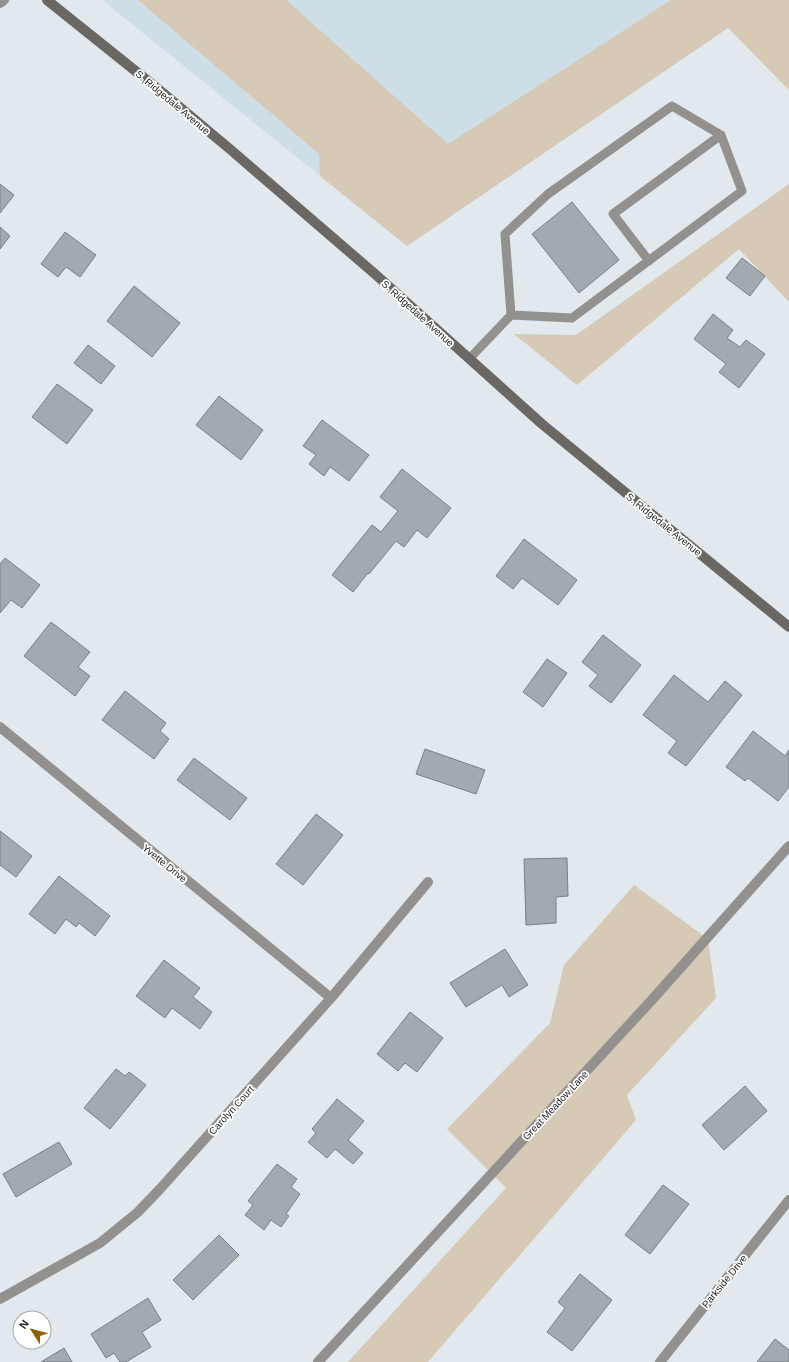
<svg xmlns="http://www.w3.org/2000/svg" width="789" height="1362" viewBox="0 0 789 1362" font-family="Arial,sans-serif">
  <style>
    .built { fill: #cedee7 }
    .green { fill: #d6c9b5 }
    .building { fill: #a3aaaf; stroke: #788084 }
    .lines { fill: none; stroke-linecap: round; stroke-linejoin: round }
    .service { stroke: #93918e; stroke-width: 9 }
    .minor { stroke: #93918e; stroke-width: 10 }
    .secondary { stroke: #6b6864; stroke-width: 10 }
    .labels { text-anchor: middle; stroke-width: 3.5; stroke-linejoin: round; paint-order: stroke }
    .street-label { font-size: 10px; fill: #212426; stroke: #fff }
  </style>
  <rect width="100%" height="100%" fill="#e1e9ee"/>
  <path class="built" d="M102,0h687v12l-61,16 -321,218z"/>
  <path class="green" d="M138,0h148l162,144 223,-144h118v90l-61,-62 -321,218 -87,-70 -1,-22z
    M789,184v118l-50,-53 -162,136 -63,-51 62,1z
    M634,885l74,54 8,59 -89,97 9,25 -208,242h-80l158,-174 -59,-59 103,-106 14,-58z"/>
  <path class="building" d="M0,184l14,11 -14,18z
    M572,202l47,58 -40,33 -47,-59z
    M0,227l10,9 -10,13z
    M65,232l31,23 -16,22 -14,-10 -8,10 -17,-13z
    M742,258l23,18 -15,20 -24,-18z
    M134,286l46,37 -28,34 -45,-36z
    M713,314l20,16 -6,8 13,9 6,-7 19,14 -26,34 -20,-16 7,-8 -32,-25z
    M88,345l27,21 -14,18 -27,-21z
    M57,384l36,26 -26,34 -35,-27z
    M219,396l44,34 -22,30 -45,-35z
    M322,420l47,35 -20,26 -19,-14 -6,9 -15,-12 7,-9 -13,-9z
    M402,469l49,39 -24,30 -10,-8 -13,17 -8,-6 -27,33 -1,-1 -15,19 -21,-17 40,-50 9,7 17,-21 -18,-14z
    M524,539l53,41 -19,25 -36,-27 -9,11 -17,-13z
    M5,558l35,27 -18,23 -11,-8 -11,13v-49z
    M51,622l39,30 -12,15 12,9 -15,20 -51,-40z
    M603,635l38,30 -30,38 -22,-17 9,-11 -16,-13z
    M547,659l20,14 -24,34 -20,-15z
    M674,675l34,27 17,-21 17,14 -56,71 -18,-13 9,-12 -34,-26z
    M125,691l41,32 -6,8 9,8 -15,20 -52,-39z
    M753,731l32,25 4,-6v37l-11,14 -30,-23 -3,3 -19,-14z
    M425,749l60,21 -9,24 -60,-20z
    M194,758l53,40 -17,22 -53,-40z
    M316,814l27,21 -40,50 -27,-21z
    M0,831l32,25 -16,21 -16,-12z
    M567,858l1,38 -12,1v26l-30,2 -2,-66z
    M59,876l51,40 -15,20 -16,-13 -3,4 -10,-8 -11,15 -26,-20z
    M505,949l23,36 -19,12 -7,-12 -36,22 -16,-24z
    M164,960l36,28 -7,9 19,15 -12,17 -28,-21 -7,10 -29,-22z
    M410,1012l33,26 -26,34 -12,-9 -7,8 -21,-17z
    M116,1069l9,7 4,-4 17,13 -36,44 -26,-21z
    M745,1086l22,25 -43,39 -22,-25z
    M337,1099l27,22 -16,19 15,13 -10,11 -18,-15 -8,9 -19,-16 8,-9 -4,-4z
    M59,1142l13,22 -56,33 -13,-23z
    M277,1164l20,15 -6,8 9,7 -14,20 3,2 -8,11 -10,-7 -7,10 -19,-15 8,-10 -5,-4z
    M663,1185l26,19 -39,50 -25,-19z
    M219,1235l20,20 -46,45 -20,-20z
    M580,1274l32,26 -40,51 -25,-19 18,-24 -7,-6z
    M148,1298l13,22 -19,12 9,15 -25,15h-6l-6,-9 -8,5 -15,-24z
    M775,1339l14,11v12h-32z
    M64,1348l8,14h-31z"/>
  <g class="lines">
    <path class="service" d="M649,261l-36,-47 108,-79
      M470,358l41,-43 -6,-81 43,-40 124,-88 49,29 21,56 -170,127 -61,-3"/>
    <path class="minor" d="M0,3l4,-3
      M0,727l331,271
      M0,1299l100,-56 38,-31 22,-23 171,-191 97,-116
      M318,1362l332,-360 139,-156
      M660,1362l129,-162"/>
    <path class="secondary" d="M47,0l111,89 73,61 144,124 167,150 247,203"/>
  </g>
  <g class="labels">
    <g class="street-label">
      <text transform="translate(173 102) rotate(40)" y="4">S. Ridgedale Avenue</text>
      <text transform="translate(418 313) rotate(42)" y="4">S. Ridgedale Avenue</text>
      <text transform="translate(664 524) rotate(39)" y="4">S. Ridgedale Avenue</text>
      <text transform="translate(165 863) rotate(39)" y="4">Yvette Drive</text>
      <text transform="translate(555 1105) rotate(-47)" y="4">Great Meadow Lane</text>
      <text transform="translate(231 1110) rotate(-48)" y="4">Carolyn Court</text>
      <text transform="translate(724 1281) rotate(-51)" y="4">Parkside Drive</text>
    </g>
  </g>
  <g transform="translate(32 1330) rotate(306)"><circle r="19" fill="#ffffff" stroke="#a6a7a8"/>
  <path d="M0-3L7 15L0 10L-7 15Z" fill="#8b6102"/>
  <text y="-6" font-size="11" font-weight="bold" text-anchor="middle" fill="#212426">N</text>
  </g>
</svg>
